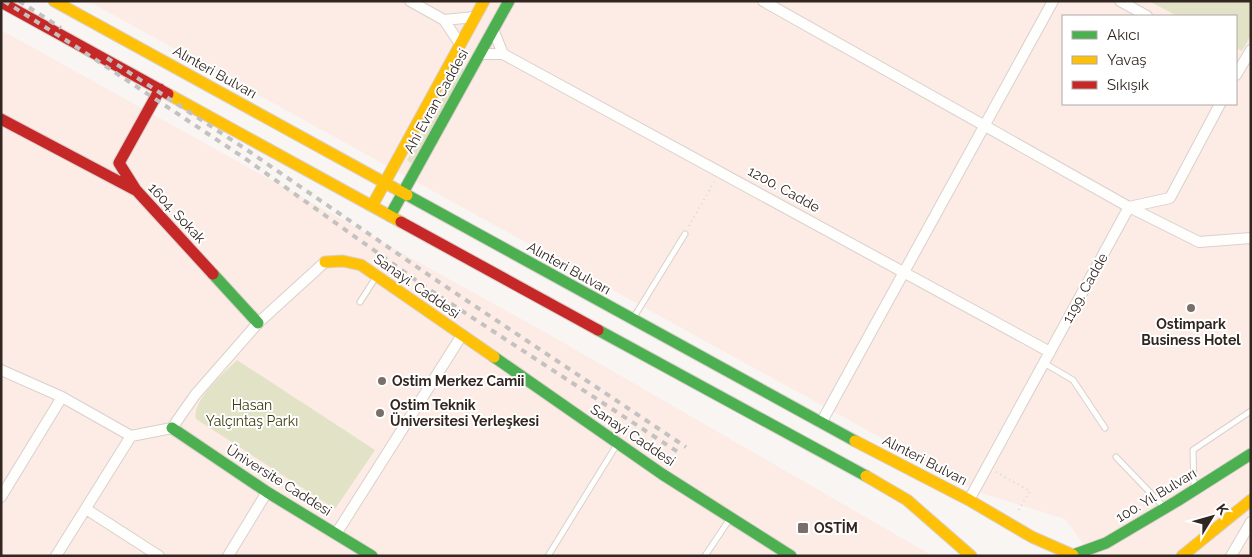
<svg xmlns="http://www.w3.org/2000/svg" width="1252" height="557" viewBox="0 0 1252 557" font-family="Raleway,sans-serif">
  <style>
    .built { fill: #fcece5; fill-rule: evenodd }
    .green { fill: #e2e3c6 }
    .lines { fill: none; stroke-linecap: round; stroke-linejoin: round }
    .lane-casing { stroke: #d9d0cd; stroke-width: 7 }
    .street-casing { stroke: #d9d0cd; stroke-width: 12 }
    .fast-casing { stroke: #d9d0cd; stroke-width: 13 }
    .slow-casing { stroke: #d9d0cd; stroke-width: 13 }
    .jam-casing { stroke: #d9d0cd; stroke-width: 13 }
    .path { stroke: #d9d7d6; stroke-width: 2; stroke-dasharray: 1 4; stroke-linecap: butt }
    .lane { stroke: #fefefd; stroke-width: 5 }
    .street { stroke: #fefefd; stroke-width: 10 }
    .fast { stroke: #4caf50; stroke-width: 11 }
    .slow { stroke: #ffc107; stroke-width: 11 }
    .jam { stroke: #c62828; stroke-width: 11 }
    .rail { stroke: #c4c2c1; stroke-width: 4; stroke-dasharray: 6 6; stroke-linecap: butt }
    .poi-dot { fill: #786e6a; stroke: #fff; stroke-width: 2 }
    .labels { text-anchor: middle; stroke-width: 4; stroke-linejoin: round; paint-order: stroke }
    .street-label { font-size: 14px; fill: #322620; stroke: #fff }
    .poi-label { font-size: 14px; font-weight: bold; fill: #322620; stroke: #fff; text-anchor: start }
    .park-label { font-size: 14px; fill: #3b3c0c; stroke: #fff }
  </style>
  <rect width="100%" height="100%" fill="#f9f5f3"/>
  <path class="built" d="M88,1h1163v555h-159l-27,-37 -84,-26zM1063,16h173v88h-173z
    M1,30l556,309 376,217h-932z"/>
  <path class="green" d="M1149,1h102v34l-9,16 -6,-3v-32h-59z
    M460,67l6,3 -54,94 -5,-4z
    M237,360l138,90 -40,59 -139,-90c-5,-18 29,-47 41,-59z"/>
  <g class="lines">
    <defs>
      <path id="lane" d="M360,302l16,-25
        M634,317l51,-83
        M1044,363l29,17 32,48
        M1116,457l48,50
        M1194,487l-1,-37 58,-39
        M548,556l68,-110
        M705,556l24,-36"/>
      <path id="street" d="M410,1l34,19 16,24
        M763,1l366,206 70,35 52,-4
        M1120,1l27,15
        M444,20l31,-3
        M493,29l10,25
        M479,54h24l547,298
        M1236,75l15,-25
        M1,370l61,27 69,39
        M821,423l232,-422
        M1,497l61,-100
        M969,500l160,-293 41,-9 50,-94
        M86,509l73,47
        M336,534l126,-199
        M56,556l75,-120 41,-8 23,-33 63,-72 67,-61
        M228,556l39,-64
        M1231,556l20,-34"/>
      <path id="fast" d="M407,195l448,246
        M390,216l119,-215
        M213,274l45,49
        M598,330l268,146
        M494,357l168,117 129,82
        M172,428l95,64 105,64
        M1073,555l33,-12 71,-42 74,-47"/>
      <path id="slow" d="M54,1l353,194
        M168,94l233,128
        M372,206l112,-205
        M325,262l18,-1 18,4 133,92
        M855,441l114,59 63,37 41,18
        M866,476l41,24 64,56
        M1182,556l69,-56"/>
      <path id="jam" d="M1,2l167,92
        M1,119l136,72 76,83
        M136,190l-17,-27 41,-74
        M401,222l197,108"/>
    </defs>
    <use href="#lane" class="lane-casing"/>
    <use href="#street" class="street-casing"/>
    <use href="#fast" class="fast-casing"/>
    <use href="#slow" class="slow-casing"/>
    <use href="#jam" class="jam-casing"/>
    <path class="path" d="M689,226l25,-44
      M996,472l34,19 -12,20"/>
    <use href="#lane" class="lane"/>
    <use href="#street" class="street"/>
    <use href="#fast" class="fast"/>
    <use href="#slow" class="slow"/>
    <use href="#jam" class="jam"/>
    <path class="rail" d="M4,1l71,45 168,111 184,131 254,166
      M19,1l42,27
      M107,58l140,92 186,128 253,169"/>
  </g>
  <g class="poi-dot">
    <circle cx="1191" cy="308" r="5"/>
    <circle cx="382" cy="381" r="5"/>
    <circle cx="380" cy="413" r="5"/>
    <rect x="797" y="522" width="12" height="12" rx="2.5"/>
  </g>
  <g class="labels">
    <g class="street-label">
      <text transform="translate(215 72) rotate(29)" y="5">Alınteri Bulvarı</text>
      <text transform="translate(436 101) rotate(-61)" y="5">Ahi Evran Caddesi</text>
      <text transform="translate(784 189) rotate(29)" y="5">1200. Cadde</text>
      <text transform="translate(177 213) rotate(47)" y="5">1604. Sokak</text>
      <text transform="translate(569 268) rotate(29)" y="5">Alınteri Bulvarı</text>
      <text transform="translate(417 286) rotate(35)" y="5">Sanayi. Caddesi</text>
      <text transform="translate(1085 288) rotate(-61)" y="5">1199. Cadde</text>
      <text transform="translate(633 435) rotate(34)" y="5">Sanayi Caddesi</text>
      <text transform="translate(925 460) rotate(27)" y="5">Alınteri Bulvarı</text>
      <text transform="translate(279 480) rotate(32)" y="5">Üniversite Caddesi</text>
      <text transform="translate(1156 495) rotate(-31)" y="5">100. Yıl Bulvarı</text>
    </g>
    <g class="poi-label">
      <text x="1191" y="329" text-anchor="middle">Ostimpark<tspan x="1191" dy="16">Business Hotel</tspan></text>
      <text x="392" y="386">Ostim Merkez Camii</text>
      <text x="390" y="410">Ostim Teknik<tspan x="390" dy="16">Üniversitesi Yerleşkesi</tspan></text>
      <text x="814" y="533">OSTİM</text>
    </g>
    <g class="park-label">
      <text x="252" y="410">Hasan<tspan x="252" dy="16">Yalçıntaş Parkı</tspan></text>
    </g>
  </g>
  <rect width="1252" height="557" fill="none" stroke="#322620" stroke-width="5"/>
  <rect x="1062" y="15" width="175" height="90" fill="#ffffff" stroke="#ada8a6"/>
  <rect x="1072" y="31" width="25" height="8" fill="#4caf50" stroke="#ada8a6"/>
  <text x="1107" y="40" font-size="15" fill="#322620">Akıcı</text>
  <rect x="1072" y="56" width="25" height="8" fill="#ffc107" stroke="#ada8a6"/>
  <text x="1107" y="65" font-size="15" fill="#322620">Yavaş</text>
  <rect x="1072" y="81" width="25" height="8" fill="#c62828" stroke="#ada8a6"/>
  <text x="1107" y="90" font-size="15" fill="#322620">Sıkışık</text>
  <g transform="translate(1212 517) rotate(53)" stroke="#ffffff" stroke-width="4" paint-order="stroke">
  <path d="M0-4L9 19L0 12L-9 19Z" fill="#322620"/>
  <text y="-8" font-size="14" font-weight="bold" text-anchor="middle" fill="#322620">K</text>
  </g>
</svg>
